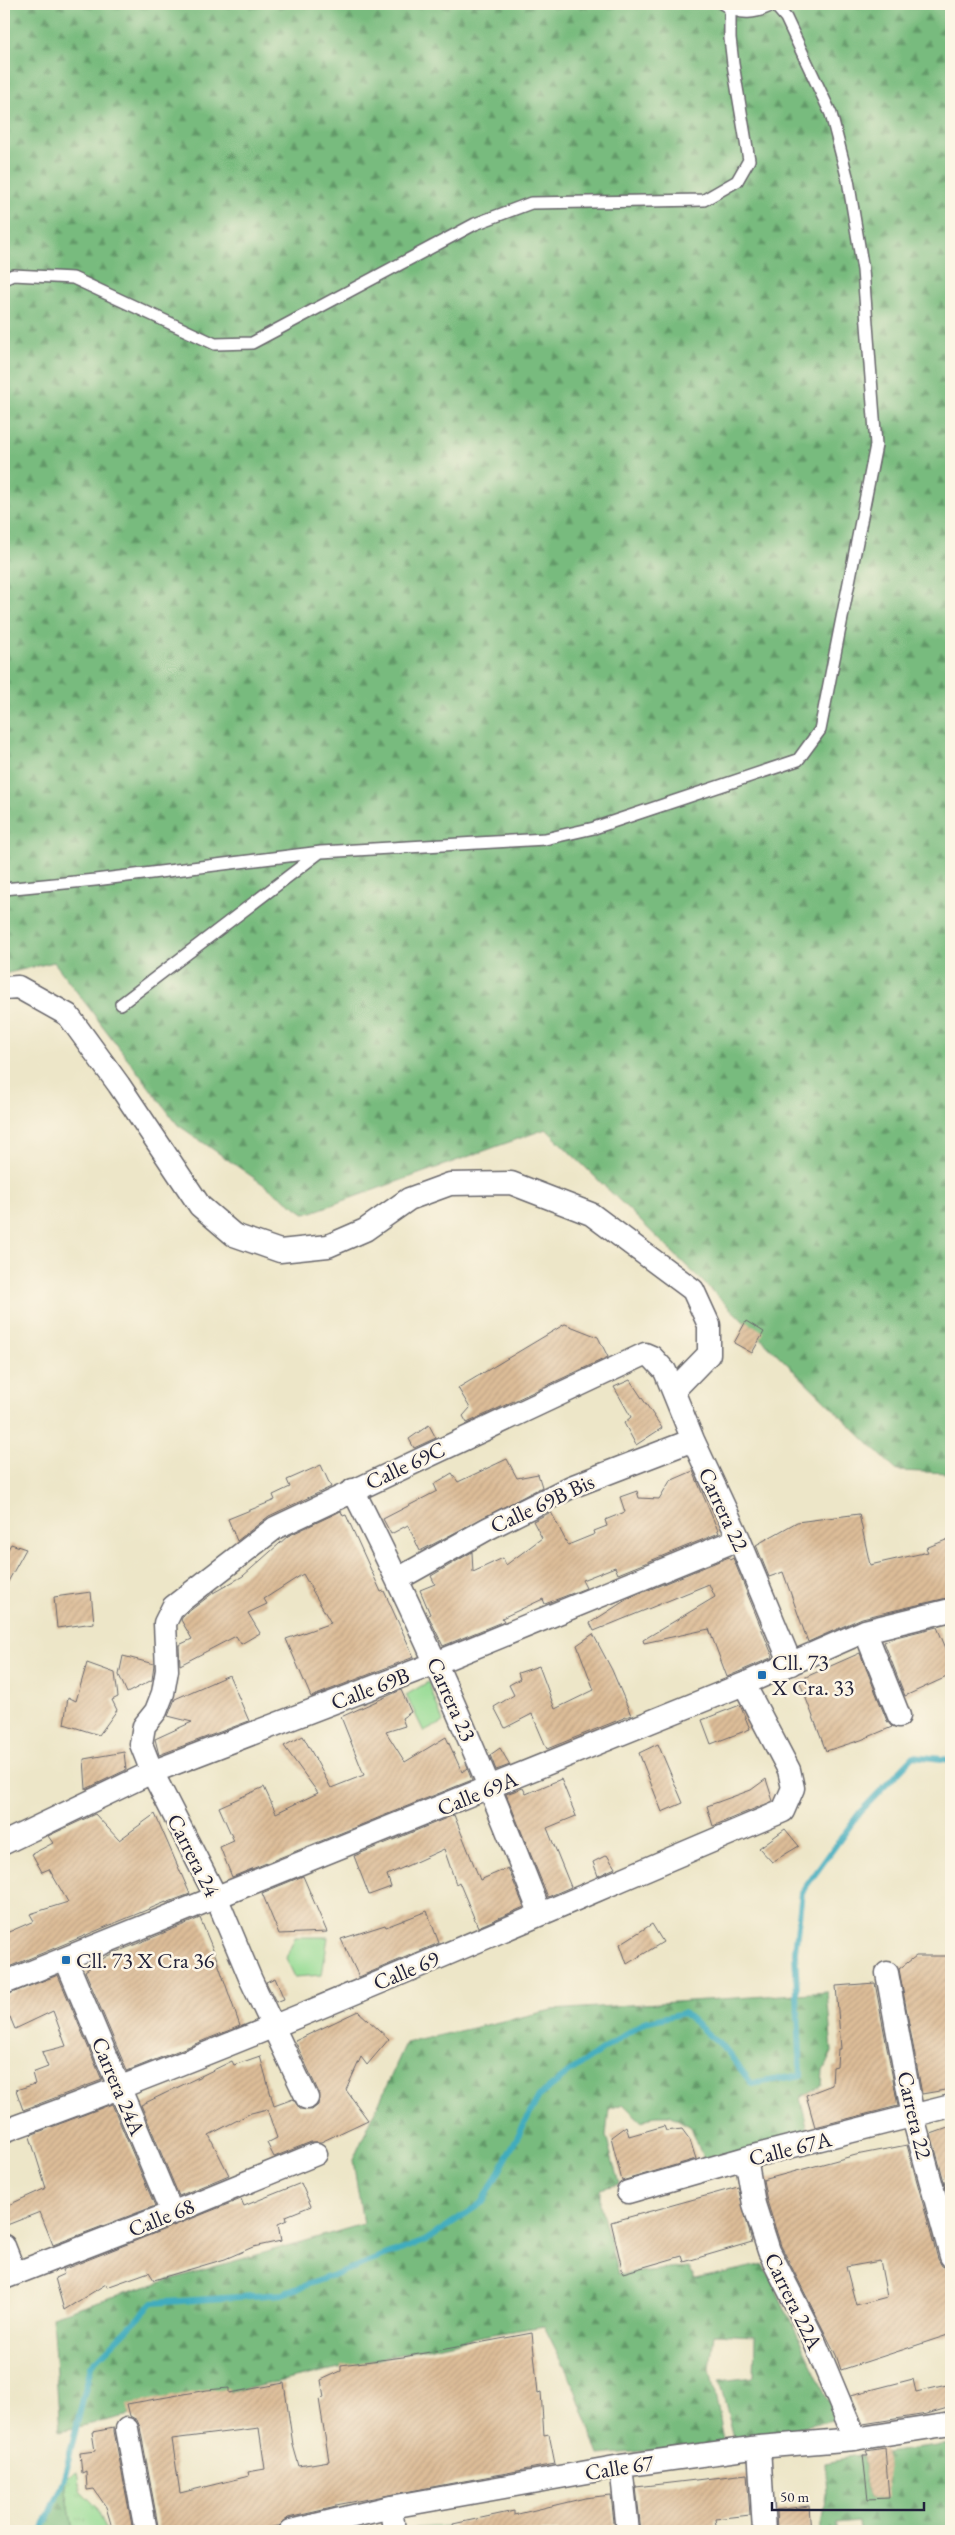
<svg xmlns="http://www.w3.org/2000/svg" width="955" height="2535" viewBox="0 0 955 2535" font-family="'EB Garamond',serif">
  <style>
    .grass { fill: url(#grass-tufts); stroke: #5c7e68 }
    .forest { fill: url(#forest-firs); stroke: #4d6e5c }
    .park { fill: #96db94; stroke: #5c7e68 }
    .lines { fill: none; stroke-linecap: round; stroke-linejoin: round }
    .stream { stroke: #3facbe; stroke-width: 6 }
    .building { fill: url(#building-hatch); fill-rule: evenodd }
    .service-casing { stroke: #69676c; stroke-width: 14 }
    .minor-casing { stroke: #69676c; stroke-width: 25 }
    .service { stroke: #fff; stroke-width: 11 }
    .minor { stroke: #fff; stroke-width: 22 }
    .poi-dot { fill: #1f6fb2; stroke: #fcf5e5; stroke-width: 2 }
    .labels { text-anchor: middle; stroke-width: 5; stroke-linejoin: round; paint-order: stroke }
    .street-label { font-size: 22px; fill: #22223b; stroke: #fcf5e5 }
    .poi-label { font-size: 22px; fill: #22223b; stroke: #fcf5e5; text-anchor: start }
  </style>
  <defs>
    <pattern id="grass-tufts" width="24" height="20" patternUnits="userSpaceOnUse" patternTransform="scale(1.25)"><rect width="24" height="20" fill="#96db94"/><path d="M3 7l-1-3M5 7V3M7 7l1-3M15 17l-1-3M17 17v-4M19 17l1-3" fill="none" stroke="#81bc80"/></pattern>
    <pattern id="forest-firs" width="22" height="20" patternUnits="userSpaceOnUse" patternTransform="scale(1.25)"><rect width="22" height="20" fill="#78bb7e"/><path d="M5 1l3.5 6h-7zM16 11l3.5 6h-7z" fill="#629868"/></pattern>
    <pattern id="building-hatch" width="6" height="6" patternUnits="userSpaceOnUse" patternTransform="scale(1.25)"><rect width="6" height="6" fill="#ddbd98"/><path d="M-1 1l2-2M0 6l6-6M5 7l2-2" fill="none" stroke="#bda284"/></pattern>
  </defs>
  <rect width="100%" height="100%" fill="#fcf5e5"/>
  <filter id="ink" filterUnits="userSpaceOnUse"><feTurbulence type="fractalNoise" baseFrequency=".02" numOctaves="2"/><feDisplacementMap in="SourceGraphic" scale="10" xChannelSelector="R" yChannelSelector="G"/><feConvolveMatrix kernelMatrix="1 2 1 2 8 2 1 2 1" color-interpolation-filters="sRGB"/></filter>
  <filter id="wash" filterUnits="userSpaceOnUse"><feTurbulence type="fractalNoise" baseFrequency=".0096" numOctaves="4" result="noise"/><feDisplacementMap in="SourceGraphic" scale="20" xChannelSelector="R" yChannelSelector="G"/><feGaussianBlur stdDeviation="1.12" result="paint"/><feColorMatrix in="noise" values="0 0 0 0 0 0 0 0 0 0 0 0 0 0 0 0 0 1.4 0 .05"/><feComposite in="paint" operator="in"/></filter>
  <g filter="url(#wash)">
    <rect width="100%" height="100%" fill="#ede6c8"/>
    <path class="grass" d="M77,2471l3,19 17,17 10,24h-34l-9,-53z"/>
    <path class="forest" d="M4,4h947v1469l-54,-2 -351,-342 -240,85 -128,-89 -124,-163 -50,12z
      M827,1992l5,60 -9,19 -1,15 -22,12 10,41 -106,22 -13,-34 -21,-12h-15l-13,7 -19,-18 -14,5 -3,27 13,48 -19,5v15l18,70 71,-7 6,12 69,-15 73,155 -102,22 -16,-60 35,-4 1,-41 -41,-2 -4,35 15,75 -126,11 -26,-71 -29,-58 -63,10 -421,95 -8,-115c103,-34 207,-61 311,-92l-10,-64 53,-117 146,-33z
      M951,2444v86l-92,1 -1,-10 -21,2v8h-16l6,-36 -2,-33 38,-7 5,44 20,-1 -3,-45z
      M64,2478l9,53h-31z"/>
    <path class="park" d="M428,1682l15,40 -19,10 -18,-37z
      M295,1937h33l-6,38 -27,2 -9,-19z
      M446,2526v5h-50v-2z"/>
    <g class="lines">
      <path class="stream" d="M42,2531l22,-53 27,-112 62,-63 129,-9 143,-53 58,-39 56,-106 33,-26 72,-48 40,-9 43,38 25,33 49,-9 -6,-124 7,-59 58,-80 54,-56 37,4"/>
    </g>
    <g id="blocks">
      <path class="building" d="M746,1321l18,11 -12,21 -18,-10z
        M565,1324l33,13 10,20 -141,66 -4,-7 7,-8 -12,-20z
        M630,1380l32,48 -26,17 -12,-22 7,-6 -17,-30z
        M429,1425l7,13 -22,10 -5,-9z
        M507,1459l10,19 21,-4 4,13 -122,64 -12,-26 -17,9 -8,-15 54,-28 -3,-7 18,-11 6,9z
        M321,1465l10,22 -62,29 -32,25 -9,-22 47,-19 -2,-5 17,-8 -3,-7z
        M693,1471l26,62 -101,41 -3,-7 -33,13 4,8 -41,16 -2,-5 -41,19 2,3 -61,25 -15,-31 2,-1 -10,-24 15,-6 -4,-8 41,-24 1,20 30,-14 3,7 36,-27 -9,-17 18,-9 17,33 27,-11 -1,-3 13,-5 -2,-6 20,-8 -5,-15 17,-6 2,7 20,1 11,-18z
        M341,1511l2,5 3,-1 35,77 3,-1 30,66 -103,40 -25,-58 45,-16 -28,-49 -39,25 3,5 -19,9 12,20 -19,11 -5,-8 -56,29 -1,-20 13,-6 -11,-19 2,-4 30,-23 30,-17 45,-40z
        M859,1514l11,51 58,-13 -2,-4 25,-10v59l-89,21 -54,24 -25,-70 -14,5 -13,-32 41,-23z
        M11,1544l15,5 -22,40v-33z
        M729,1557l1,3 3,-2 40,99 -46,20 -18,-48 -65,14 -1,-3 72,-43 -6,-13 -115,47 -4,-8 39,-25z
        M91,1592l3,31 -37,5 -3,-31z
        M937,1627l14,33v15l-46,21 -21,-54 12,-5z
        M593,1634l19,36 19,45 -84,34 -15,-35 -27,14 -11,-21 20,-12 -5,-10 11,-6 -2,-6 21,-7 16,43 39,-19 -17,-45z
        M860,1653l27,68 5,6 -31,13 -35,11 -27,-71z
        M123,1656l31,8 -2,16 -25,13 -8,-18z
        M87,1663l28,10 3,24 -6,3 5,10 -18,25 -35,-11 4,-27 8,4z
        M229,1675l20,46 -90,34 -4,-16 37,-17 -24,-6 7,-17z
        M401,1690l10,22 -9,6 3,8 -19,6 19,30 41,-25 16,35 5,-4 5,12 -240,97 -12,-30 14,-6 -15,-34 45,-20 12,26 42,-20 -34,-47 19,-10 28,52 33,-13 -23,-58z
        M740,1705l10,24 -39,15 -9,-24z
        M658,1744l25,59 -21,9 -23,-59z
        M500,1748l10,17 -14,5 -6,-15z
        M124,1752l2,18 -40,19 -2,-30z
        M561,1779l15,37 -29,12 24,59 -23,10 -42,-103 17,-6 3,6z
        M766,1779l7,22 -60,25 -6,-20 44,-16z
        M95,1814l24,26 36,-26 35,80 -24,9v-1l-162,67v-35l30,-13 -4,-7 38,-12 -19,-33 -7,3 -10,-18 21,-11 -5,-7z
        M454,1815l26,65 28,-12 16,39 -46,20 -19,-45 -3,2 -12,-35 -57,26 4,12 -22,8 -15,-39z
        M785,1829l14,17 -27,16 -13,-14z
        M607,1855l8,13 -17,8 -5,-14z
        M303,1876l24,56 -48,2 -17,-41z
        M427,1911l12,32 -80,34 -18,-38 44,-14 1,2z
        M200,1918l16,39 24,69 -113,45 -42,-100 22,-15z
        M652,1924l11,18 -36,22 -7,-20z
        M916,1956h35v133l-29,5 -23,-125z
        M58,1975l44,105 -79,30 -7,-20 19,-6 -3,-11 16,-6 -6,-15 24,-6 -13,-35 -38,18 -5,-12 -6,3v-24z
        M275,1978l9,21 -8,3 -10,-20z
        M875,1983l23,123 -83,21 -9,-32 26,-10 1,-18 4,-1 1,-17h3l-5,-63z
        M358,2011l31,28 -22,26 -6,-8 -15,33 22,30 -47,22h-10l-37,15 -7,-14 10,-5 -10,-29 -16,4 -42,22 20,40 -50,21 -38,-91 91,-44 2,4 26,-9 14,50 19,-7 7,10 12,1 6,-5 1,-12 -24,-52z
        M112,2104l43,102 -102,39 -13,-33 -33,13 -3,-18 42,-19 -16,-51 3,-3z
        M626,2126l3,10 35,-10 2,5 16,-2 8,11 6,19 -74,22 -11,-44z
        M951,2127v80l-20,-73z
        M907,2145l31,114 4,7 9,3v65l-110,36 -5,-15 -55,-109 -14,-45 -4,-21 93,-25zM880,2261l7,36 -31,8 -10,-38z
        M301,2183l10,23 -25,10 1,4 -9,4 3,17 -28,6 -28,12 -71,21 -5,-8 -42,15 -1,-3 -42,26 -9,-32 9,-4 -2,-4 179,-71 3,7z
        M738,2187l14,55 -68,20 -2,-6 -59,17 -12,-51z
        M532,2333l6,60 3,-1 3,43 5,-1 6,30 -219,41v2l-48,11 -9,8 -33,5h-87l-19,-104 -3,-7 -7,-4 -3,-12 80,-14 22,-2v5l55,-10 9,62 6,21 30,-5 -10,-62 5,-1 -3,-18 20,-9v-6l62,-8zM259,2428l6,41 -17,3 1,4 -69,17 -8,-54z
        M913,2379l3,13 35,-8v23l-24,7 -64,10 -12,-29z
        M114,2428v3l19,100h-20l-7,-24 -12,-18 -7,1 -1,-19 -4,2 -2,-20 15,-2 -3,-19z
        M885,2448l4,50 -21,1 -5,-44h5l-2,-4z
        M747,2474l3,41 -35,4 2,12h-76l-5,-44z
        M611,2495l4,36h-161l-1,-7 61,-13v4l71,-17z
        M809,2506l2,25h-34l-1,-21z"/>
    </g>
  </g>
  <g filter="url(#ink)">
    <use href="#blocks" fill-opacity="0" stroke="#69676c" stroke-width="1"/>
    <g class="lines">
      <defs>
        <path id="service" d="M723,4c17,12 33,10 51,0
          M4,279l9,-4 60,3 142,66 37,-1 223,-119 56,-21 173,-3 33,-19 12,-21 -16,-96 -3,-26v-29
          M4,889l91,-9 226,-28 224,-13 49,-11 204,-68 22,-30 56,-285 -13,-175 -15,-90 -17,-66 -45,-96 -12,-14
          M121,1004l198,-151"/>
        <path id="minor" d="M4,988l14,-1 50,28 51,70 81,121 34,29 46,16 48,-5 37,-16 44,-31 41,-15 61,-1 80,31 102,76 16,35v29l-35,36
          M353,1490c70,138 131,279 187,423
          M398,1579l89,-50 84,-42 122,-47
          M865,1631l34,85
          M4,1843l148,-71 284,-109 303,-124
          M66,1960l106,253
          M887,1973l26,144 38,139
          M4,1983l740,-299 121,-53 86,-21
          M307,2098l-56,-118 -34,-81 -65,-127 -11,-28 3,-18 12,-15 7,-18 4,-23 -2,-47 8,-16 102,-79 370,-174 7,3 13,14 28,69 46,99 52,125
          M4,2131c264,-96 520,-211 779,-320l10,-23 -4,-18 -45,-86
          M746,2158l8,46 15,47 44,87 42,101
          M628,2192l118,-34 205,-52
          M4,2246l11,28
          M4,2278l168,-65 144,-59
          M127,2429l19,102
          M759,2447l5,84
          M621,2466l7,65
          M391,2507l3,24
          M291,2531l100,-24 230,-41 138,-19 96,-8 96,-15"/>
      </defs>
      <use href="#service" class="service-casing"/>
      <use href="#minor" class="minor-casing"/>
      <use href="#service" class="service"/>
      <use href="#minor" class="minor"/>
    </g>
  </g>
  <g class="poi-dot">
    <rect x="757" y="1670" width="10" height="10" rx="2.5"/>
    <rect x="61" y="1955" width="10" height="10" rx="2.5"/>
  </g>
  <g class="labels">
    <g class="street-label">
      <text transform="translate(405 1465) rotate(-25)" y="8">Calle 69C</text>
      <text transform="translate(542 1503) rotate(-25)" y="8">Calle 69B Bis</text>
      <text transform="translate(724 1509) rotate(65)" y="8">Carrera 22</text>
      <text transform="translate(370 1688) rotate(-21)" y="8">Calle 69B</text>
      <text transform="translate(452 1699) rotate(66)" y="8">Carrera 23</text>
      <text transform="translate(477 1793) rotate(-22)" y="8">Calle 69A</text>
      <text transform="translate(194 1855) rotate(63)" y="8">Carrera 24</text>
      <text transform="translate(406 1970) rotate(-23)" y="8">Calle 69</text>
      <text transform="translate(119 2086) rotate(67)" y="8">Carrera 24A</text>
      <text transform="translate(915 2115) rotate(77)" y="8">Carrera 22</text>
      <text transform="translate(790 2148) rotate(-14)" y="8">Calle 67A</text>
      <text transform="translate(161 2217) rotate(-22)" y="8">Calle 68</text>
      <text transform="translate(794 2301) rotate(64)" y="8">Carrera 22A</text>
      <text transform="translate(619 2467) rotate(-9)" y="8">Calle 67</text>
    </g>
    <g class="poi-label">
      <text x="772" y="1670">Cll. 73<tspan x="772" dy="25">X Cra. 33</tspan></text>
      <text x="76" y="1968">Cll. 73 X Cra 36</text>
    </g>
  </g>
  <rect width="955" height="2535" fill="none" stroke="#fcf5e5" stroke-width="20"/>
  <path d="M772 2502v8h152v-8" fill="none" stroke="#22223b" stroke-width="2.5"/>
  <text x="780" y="2502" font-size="15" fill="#22223b" stroke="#fcf5e5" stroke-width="4" paint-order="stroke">50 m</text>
</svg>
